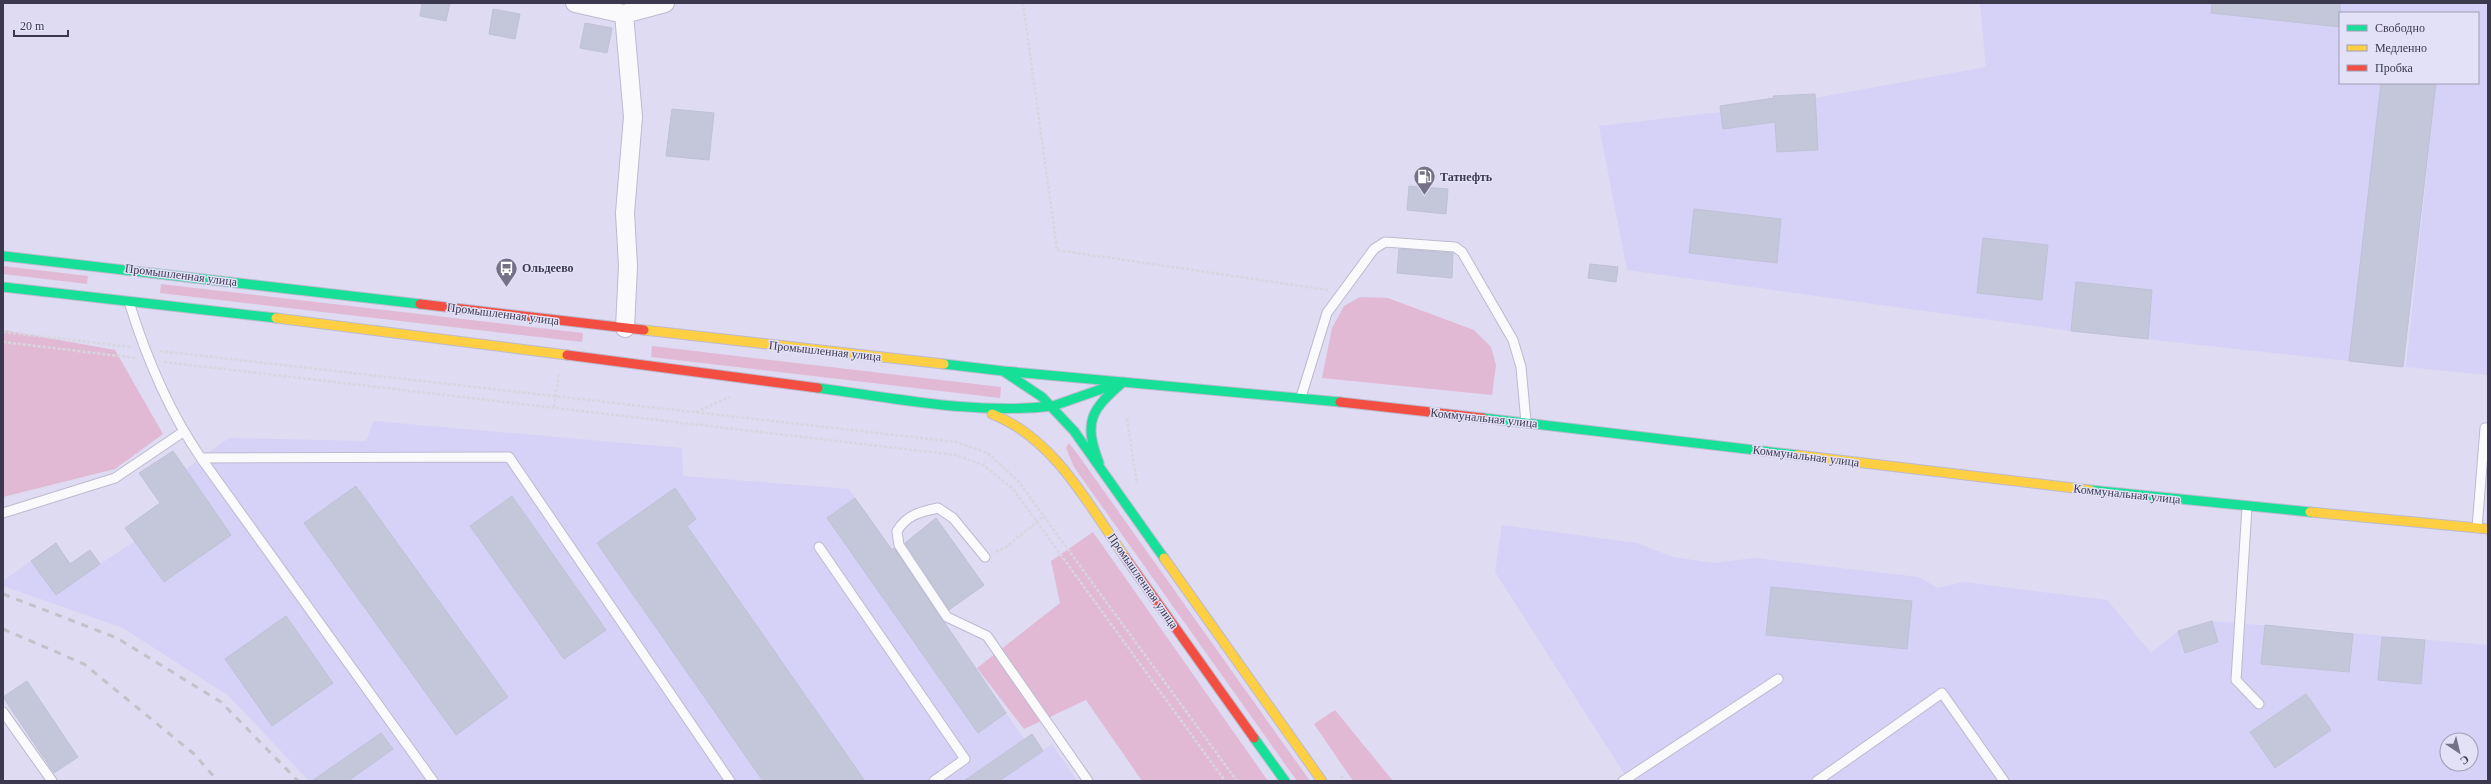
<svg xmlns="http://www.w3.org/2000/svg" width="2491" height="784" viewBox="0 0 2491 784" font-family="'Times New Roman',serif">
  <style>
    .built { fill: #d6d1f6; fill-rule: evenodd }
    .green { fill: #e2b9d5 }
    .building { fill: #c4c6da; stroke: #bfc1d5 }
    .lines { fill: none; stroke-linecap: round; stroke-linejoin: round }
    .lane-casing { stroke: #bcbace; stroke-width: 11 }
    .street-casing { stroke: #bcbace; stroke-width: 20 }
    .fast-casing { stroke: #bcbace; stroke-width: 11 }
    .slow-casing { stroke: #bcbace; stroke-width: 11 }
    .jam-casing { stroke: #bcbace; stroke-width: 11 }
    .path { stroke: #d7d6de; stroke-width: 2.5; stroke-dasharray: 3 2; stroke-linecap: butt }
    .lane { stroke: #fafafd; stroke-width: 9 }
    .street { stroke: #fafafd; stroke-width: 18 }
    .fast { stroke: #16e098; stroke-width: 9 }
    .slow { stroke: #ffcf43; stroke-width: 9 }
    .jam { stroke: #f24e42; stroke-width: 9 }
    .rail { stroke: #c3c2c8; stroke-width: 3; stroke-dasharray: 7 7; stroke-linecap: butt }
    .labels { text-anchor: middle; stroke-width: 3; stroke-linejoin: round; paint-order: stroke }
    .poi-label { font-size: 12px; font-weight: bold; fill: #3c394f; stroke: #e3e1f7; text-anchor: start }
    .street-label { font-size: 12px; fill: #3c394f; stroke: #e3e1f7 }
  </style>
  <rect width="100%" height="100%" fill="#dedbf2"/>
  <path class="built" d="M1980,3h508v372l-82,-8 29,-272 -32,272 -332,-36 -444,-61 -28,-144 166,-19 221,-40zM2340,13h138v70h-138z
    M374,421l308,27 1,28 166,13 175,250 8,-5 11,16 9,-6 25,37h-768l-80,-85 -106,-68 -120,-42v-5l53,-38 14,21 20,-14 10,14 34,-22 -9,-14 35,-25 -21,-30 34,-22 13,18 43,-31 137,3z
    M1502,525l135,18 36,14 40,6 42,-5 163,19 20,11 25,-6 144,18 44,53 27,-22 34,-10 276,24v136h-859l-134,-209zM2447,740h24v24h-24z"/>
  <path class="green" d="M3,266l85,10 -1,8 -84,-10z
    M161,284l422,49 -1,9 -422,-49z
    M1360,297l28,1 86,32 17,17 5,18 -4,30 -170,-17 10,-50 12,-22z
    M3,330l112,20 48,84 -48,35 -112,28z
    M652,346l349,41 -1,11 -349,-41z
    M1069,443l10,13 231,325h-13l-223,-314 -8,-19z
    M1093,532l175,249h-126l-56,-81 -62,29 -47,-61 83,-65 -9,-42z
    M1335,710l58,71h-40l-39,-57z"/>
  <path class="building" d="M422,3h28l-4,18 -26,-5z
    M2212,3h128v24l-129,-14z
    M493,9l27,5 -5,25 -26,-5z
    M585,23l27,5 -5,25 -27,-5z
    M2381,83h55l-33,284 -54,-6z
    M1815,94l3,56 -41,2 -2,-30 -52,7 -3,-23 54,-8 -1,-2z
    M672,109l42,4 -5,47 -43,-4z
    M1409,186l39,3 -2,25 -39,-4z
    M1694,209l87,10 -4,44 -88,-10z
    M1983,238l65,7 -6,55 -65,-7z
    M1399,249l54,4 -1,25 -55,-5z
    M1590,264l28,3 -2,15 -28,-4z
    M2076,282l76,8 -4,49 -77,-8z
    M173,451l58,84 -67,47 -39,-54 35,-25 -21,-30z
    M356,486l152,211 -52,38 -152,-212z
    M675,488l21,31 -9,7 178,255h-102l-166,-238z
    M512,496l94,134 -42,29 -94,-133z
    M855,498l37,52 2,-2 112,165 -28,20 -151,-215z
    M936,518l48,67 -35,25 -44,-67z
    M56,543l14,21 20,-14 10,14 -44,31 -25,-34z
    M1771,587l141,14 -5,48 -141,-14z
    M286,616l47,67 -61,43 -47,-67z
    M2212,621l6,21 -33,11 -7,-22z
    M2265,625l88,9 -4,38 -88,-8z
    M2382,637l43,3 -4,44 -43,-4z
    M27,681l51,76 -24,16 -51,-76z
    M2306,694l25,36 -56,38 -25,-36z
    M381,733l12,16 -45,32h-36z
    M1032,734l11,17 -44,30h-35z"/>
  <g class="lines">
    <defs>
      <path id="lane" d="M129,302c17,55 39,108 72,156
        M1301,397l26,-84 47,-64 11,-7 70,5 7,5 51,88 8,27 5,55
        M2247,507l-11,173 23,24
        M3,513l112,-35 68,-46
        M2477,528l8,-100h3
        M819,547l146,212 -31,22
        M985,557l-32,-39 -15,-10c-19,4 -31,7 -41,23l2,14 48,72 40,19 101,145
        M3,712l49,69
        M433,781l-232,-323 308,-1 221,324
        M1623,781l155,-102
        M1817,781l125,-88 62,88"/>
      <path id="street" d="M575,3l49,11 9,103 -8,96 3,53 -3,62
        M624,14l41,-11"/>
      <path id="fast" d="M3,256l417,48
        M3,287l273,31
        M944,364l59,7 39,26 32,34 90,127
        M1003,371l337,31
        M818,388c78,10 156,27 235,18
        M1053,406l60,-21
        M1483,418l314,37
        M1099,463c-16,-42 -8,-53 24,-81
        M2090,490l220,22
        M1254,738l31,43"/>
      <path id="slow" d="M276,318l291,37
        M644,330l300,34
        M992,414c62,24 96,90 133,143
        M1797,455l293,35
        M2310,512l178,17
        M1164,558l158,223"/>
      <path id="jam" d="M420,304l224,26
        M567,355l251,33
        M1340,402l143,16
        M1125,557l129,181"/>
    </defs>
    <use href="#lane" class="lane-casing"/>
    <use href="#street" class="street-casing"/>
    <use href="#fast" class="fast-casing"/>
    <use href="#slow" class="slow-casing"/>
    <use href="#jam" class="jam-casing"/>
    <path class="path" d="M1023,3l34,247 271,40
      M3,332l128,15
      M3,342l133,16
      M160,351l796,91 32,11 30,28 219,300
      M164,362l792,93 27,10 30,24 212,292
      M554,407l5,-34
      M696,412l34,-15
      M1127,419l10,65
      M996,552l9,-4 39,-32
      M1341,776l4,5"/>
    <use href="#lane" class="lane"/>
    <use href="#street" class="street"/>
    <use href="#fast" class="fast"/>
    <use href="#slow" class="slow"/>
    <use href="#jam" class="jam"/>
    <path class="rail" d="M3,594l114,44 104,64 77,79
      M3,629l81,35 110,90 24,27"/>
  </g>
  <defs>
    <symbol id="fuel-pin" viewBox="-11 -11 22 30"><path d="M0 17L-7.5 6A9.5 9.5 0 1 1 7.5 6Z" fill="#757288" stroke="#e3e1f7"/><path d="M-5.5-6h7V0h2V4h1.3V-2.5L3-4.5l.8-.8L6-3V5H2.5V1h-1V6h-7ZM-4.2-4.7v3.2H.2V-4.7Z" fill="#fff"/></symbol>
    <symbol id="bus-pin" viewBox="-11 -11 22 30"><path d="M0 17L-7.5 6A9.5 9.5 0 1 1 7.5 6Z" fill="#757288" stroke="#e3e1f7"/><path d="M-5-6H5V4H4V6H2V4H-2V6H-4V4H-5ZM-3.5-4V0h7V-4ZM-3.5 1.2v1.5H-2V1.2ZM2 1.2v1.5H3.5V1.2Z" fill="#fff"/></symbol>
  </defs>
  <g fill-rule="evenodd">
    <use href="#fuel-pin" x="1412" y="164" width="25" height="34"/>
    <use href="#bus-pin" x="494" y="256" width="25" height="34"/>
  </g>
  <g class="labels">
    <g class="poi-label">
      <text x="1440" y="181">Татнефть</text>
      <text x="522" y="272">Ольдеево</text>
    </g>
    <g class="street-label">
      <text transform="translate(181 275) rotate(7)" y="4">Промышленная улица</text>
      <text transform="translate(503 314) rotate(7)" y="4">Промышленная улица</text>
      <text transform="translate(825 351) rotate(6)" y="4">Промышленная улица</text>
      <text transform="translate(1484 418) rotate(6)" y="4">Коммунальная улица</text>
      <text transform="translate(1806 456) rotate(7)" y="4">Коммунальная улица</text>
      <text transform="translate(2127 494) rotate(6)" y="4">Коммунальная улица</text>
      <text transform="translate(1143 581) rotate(55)" y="4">Промышленная улица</text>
    </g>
  </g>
  <rect width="2491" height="784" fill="none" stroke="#3c394f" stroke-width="8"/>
  <rect x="2339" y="12" width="140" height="72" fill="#e3e1f7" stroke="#a09eb4"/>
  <rect x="2347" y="25" width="20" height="6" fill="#16e098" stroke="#a09eb4"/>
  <text x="2375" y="32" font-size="12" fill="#3c394f">Свободно</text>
  <rect x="2347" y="45" width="20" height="6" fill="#ffcf43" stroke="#a09eb4"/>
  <text x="2375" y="52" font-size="12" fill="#3c394f">Медленно</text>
  <rect x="2347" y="65" width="20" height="6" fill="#f24e42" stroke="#a09eb4"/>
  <text x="2375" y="72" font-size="12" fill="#3c394f">Пробка</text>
  <g transform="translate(2459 752) rotate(145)"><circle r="19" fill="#e3e1f7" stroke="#a09eb4"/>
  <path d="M0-3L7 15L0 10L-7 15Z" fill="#757288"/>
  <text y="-6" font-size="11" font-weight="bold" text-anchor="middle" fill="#3c394f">С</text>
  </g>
  <path d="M14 30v6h54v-6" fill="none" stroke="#3c394f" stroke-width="2"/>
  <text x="20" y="30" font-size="12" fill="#3c394f" stroke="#e3e1f7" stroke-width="3" paint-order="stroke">20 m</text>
</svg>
